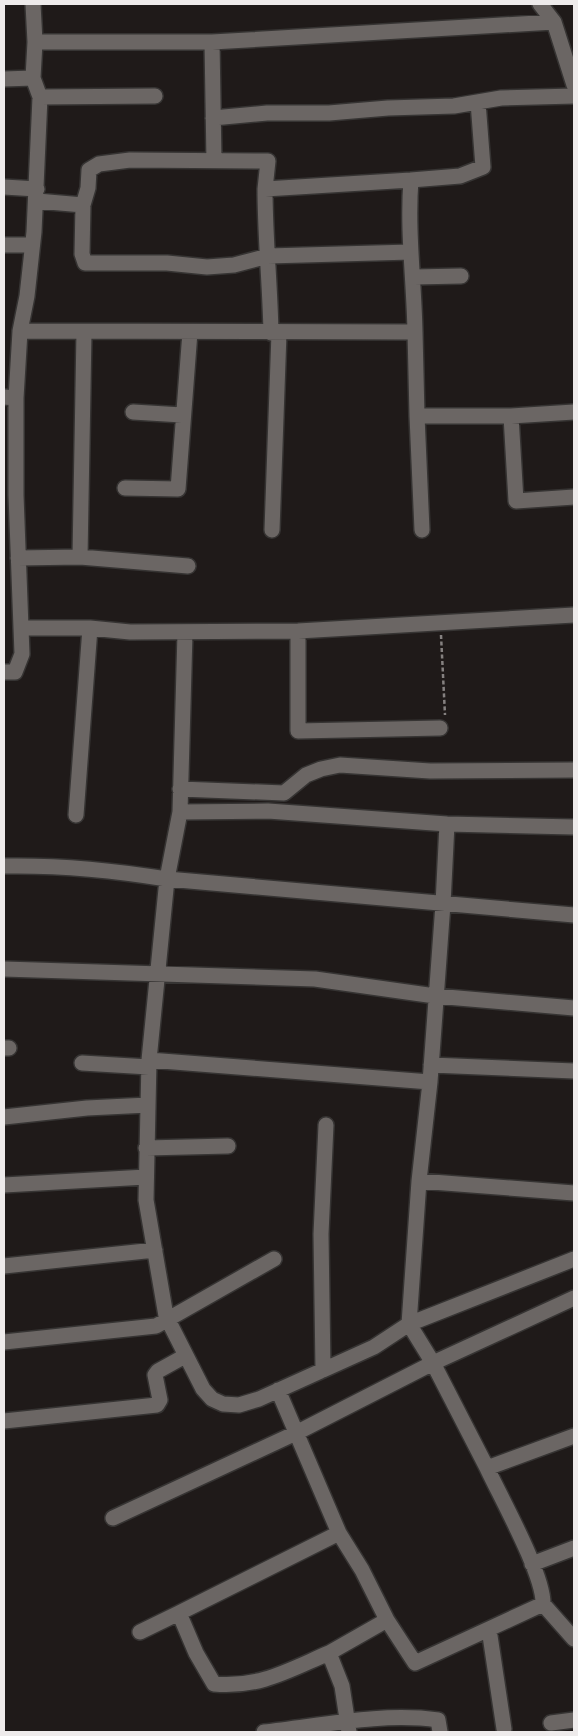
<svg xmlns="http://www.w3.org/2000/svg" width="578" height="1736" viewBox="0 0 578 1736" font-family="'PT Sans Narrow',sans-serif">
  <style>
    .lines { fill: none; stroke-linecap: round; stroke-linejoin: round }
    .minor-casing { stroke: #363433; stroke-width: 18 }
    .path { stroke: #858180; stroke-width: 2.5; stroke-dasharray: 4 2.5; stroke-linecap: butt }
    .minor { stroke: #6b6664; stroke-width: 15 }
  </style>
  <rect width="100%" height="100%" fill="#1f1a19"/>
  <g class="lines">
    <defs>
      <path id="minor" d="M33,4l2,38
        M540,4l14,18 20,63
        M212,42l2,119
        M33,78l2,-36h177l342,-20
        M4,79l29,-1 7,19 115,-1
        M213,118l54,-5h62l59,-5 66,-2 47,-8 73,-2
        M411,180l49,-4 23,-9 -5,-65
        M4,187l33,2
        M265,189c0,48 5,95 6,144
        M37,201l46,4 5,-17 1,-18 10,-6 31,-4 138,1 -3,28 146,-9c-4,50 3,101 4,152
        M83,205l-1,49 3,9h82l40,4 27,-2 34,-9 143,-4
        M4,245h27
        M414,277l47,-1
        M20,331l7,-35 7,-64 6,-135
        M4,397l12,1 4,-67 395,1 2,84h94l63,-4
        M16,398v97l5,133h69l40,4 168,-1 276,-16
        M133,412l49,3
        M417,416l5,114
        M511,416l5,85 58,-4
        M125,488l53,1 12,-157
        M272,530l7,-197
        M80,557l4,-225
        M18,558l62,-1 108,9
        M298,631v100l142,-3
        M185,633l-5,179 -13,67 -18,181 -3,140 20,116 37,73 9,10 11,5 16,1 20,-6 115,-52 35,-23 165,-65
        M4,672h11l7,-18 -1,-26
        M180,789l104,4 22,-18 15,-6 19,-4 90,6 144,-1
        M180,812l88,-1 179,13 127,3
        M76,815l14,-187
        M4,866c55,-1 108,4 163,13l407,36
        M4,969l311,10 120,17 139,12
        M4,1048h5
        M149,1060l281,22 13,-178 4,-80
        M82,1063l67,4
        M431,1065l143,6
        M430,1082l-11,99 -10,143 24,39 54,105 87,-32
        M4,1117l83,-9 61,-3
        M146,1148l82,-2
        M419,1181l155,12
        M4,1185l142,-8
        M4,1266l151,-16
        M4,1342l152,-16 118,-67
        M323,1370l-2,-136 5,-109
        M278,1390l61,143 23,37 25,50 -58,33 13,33 7,46
        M4,1421l153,-16 3,-5 -5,-25 3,-4 27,-15
        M113,1518l185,-86 135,-69 141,-65
        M532,1564l42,-16
        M543,1604l31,35
        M387,1620l28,43 128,-59c1,-29 -42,-106 -56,-136
        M489,1629l15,100
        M140,1632l39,-19
        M329,1653c-40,17 -69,35 -115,31l-18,-31 -17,-40 160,-80
        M551,1723l23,-3
        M264,1732c56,-6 118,-20 174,-12l2,12"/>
    </defs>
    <use href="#minor" class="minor-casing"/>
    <path class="path" d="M441,635l4,80"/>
    <use href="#minor" class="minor"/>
  </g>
  <rect width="578" height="1736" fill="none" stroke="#eeebeb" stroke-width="10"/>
</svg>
